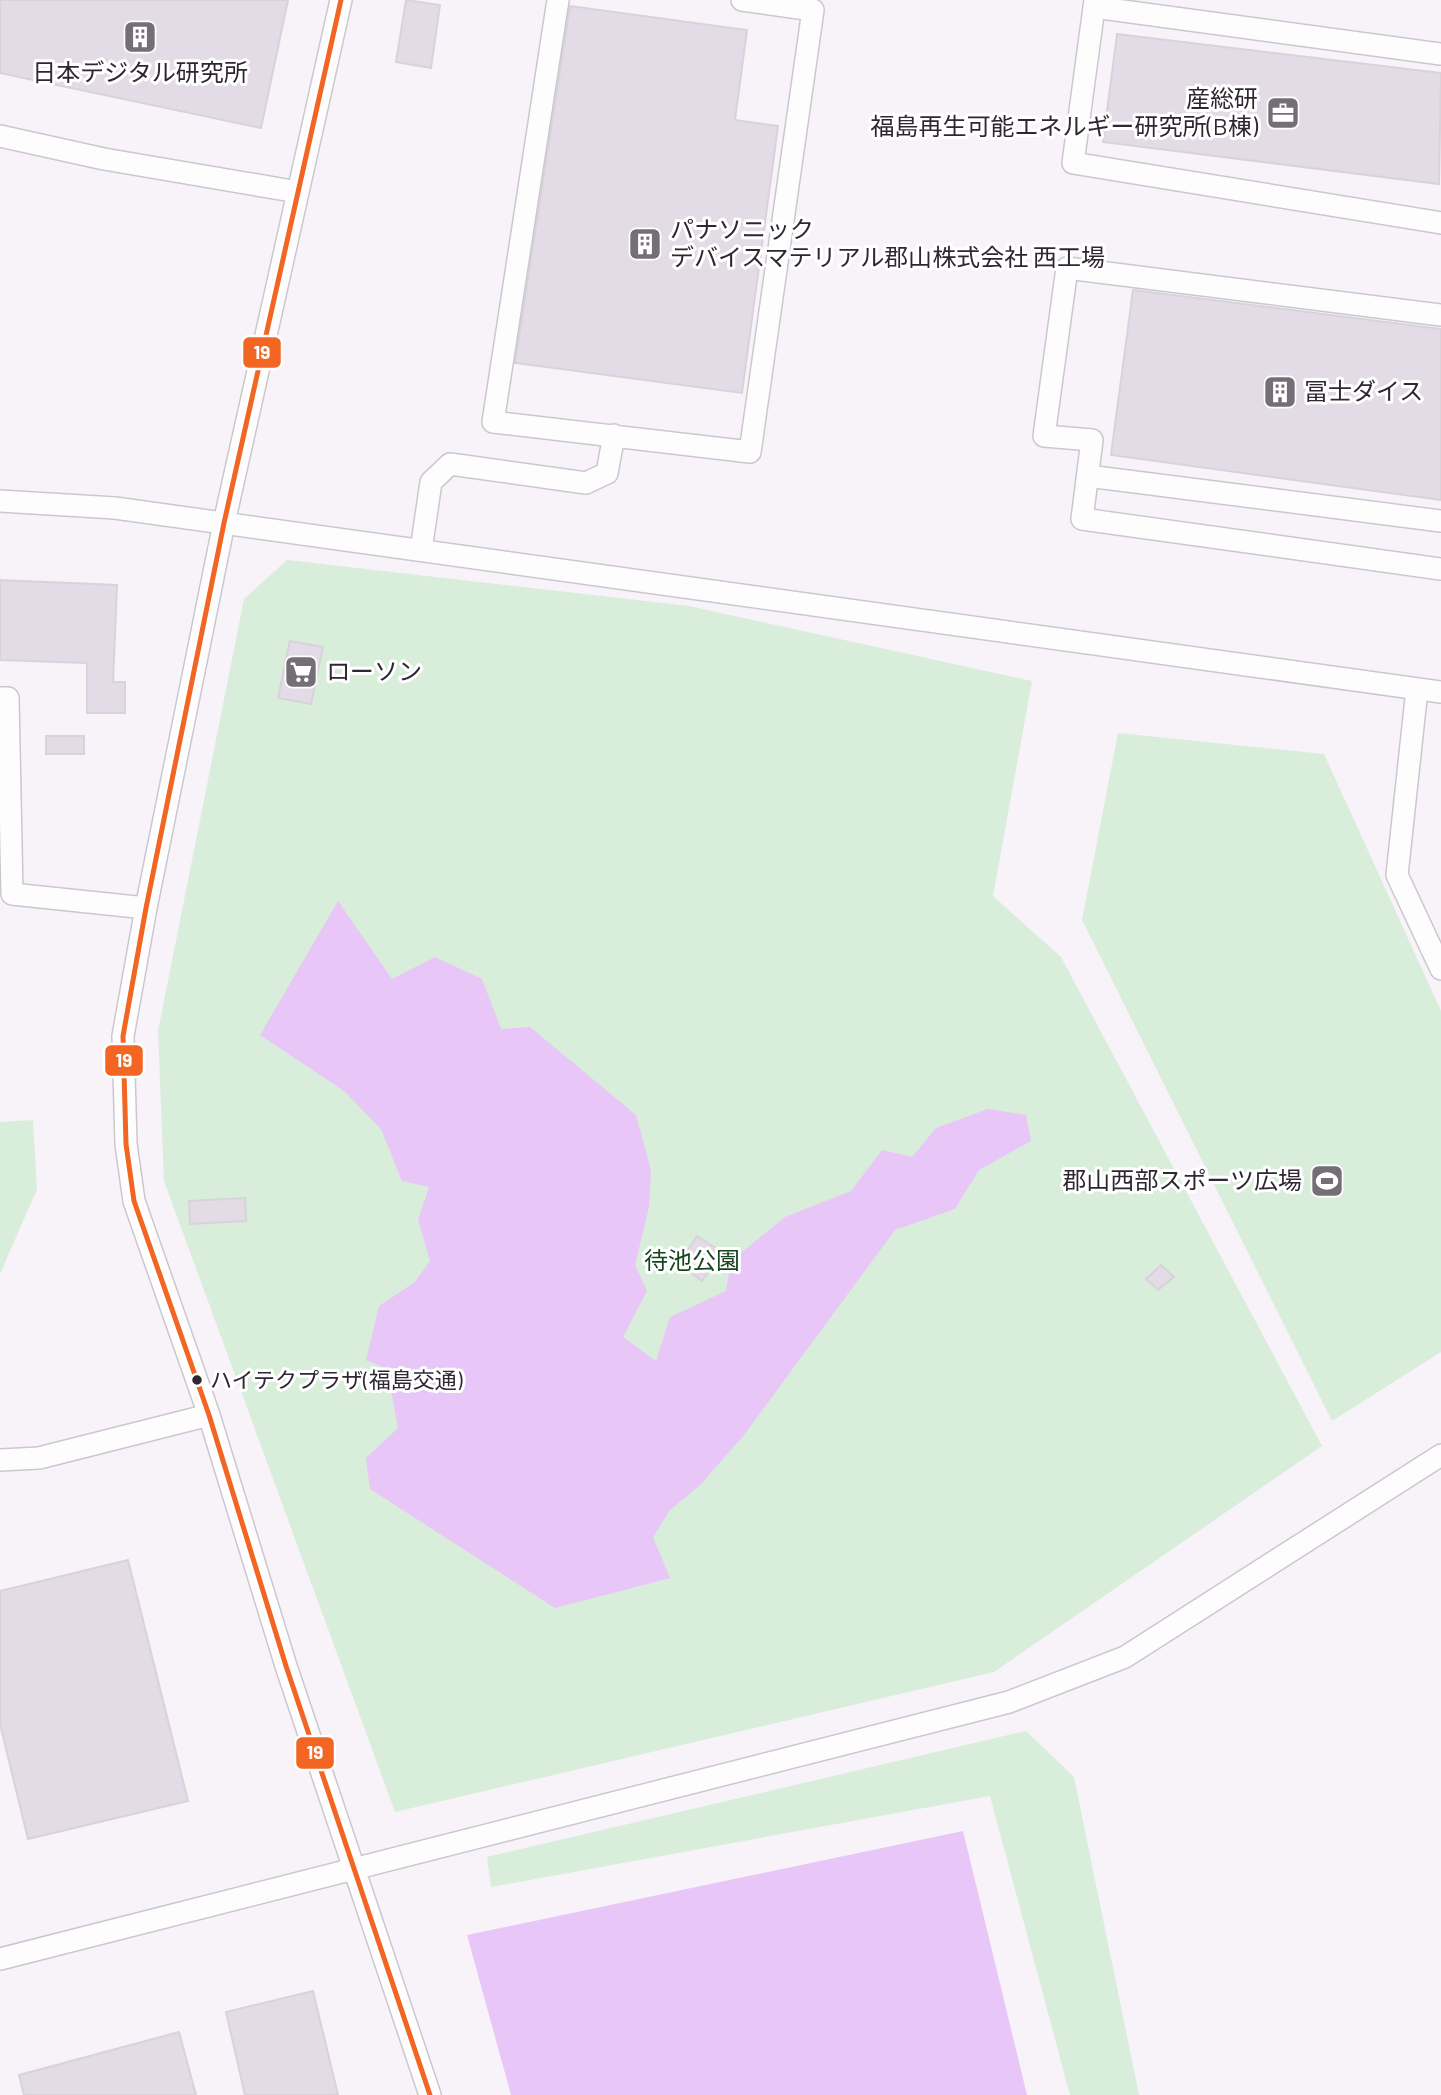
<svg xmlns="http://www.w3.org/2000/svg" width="1441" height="2095" viewBox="0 0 1441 2095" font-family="Barlow,'Noto Sans JP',sans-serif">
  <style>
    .green { fill: #d9eddb }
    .water { fill: #e8c6f7 }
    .building { fill: #e3dbe6; stroke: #d8d3db; stroke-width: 2 }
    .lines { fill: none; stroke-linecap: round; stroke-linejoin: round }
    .minor-casing { stroke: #ccc7cf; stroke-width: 24 }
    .minor { stroke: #fefdfe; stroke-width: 21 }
    .bus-1-casing { stroke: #fff; stroke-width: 10 }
    .bus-1 { stroke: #f26522; stroke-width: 5 }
    .bus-dot { fill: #2e2631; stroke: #fff; stroke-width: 2.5 }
    .labels { text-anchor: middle; stroke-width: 6; stroke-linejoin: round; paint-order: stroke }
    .bus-label { font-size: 22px; fill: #2e2631; stroke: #fff; text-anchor: start }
    .poi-label { font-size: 24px; fill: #2e2631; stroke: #fff; text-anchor: start }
    .park-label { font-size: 24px; fill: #17451e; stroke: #fff }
    .line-badge { stroke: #fff; stroke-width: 2.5 }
    .badge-label { font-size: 19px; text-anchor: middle; font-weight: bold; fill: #fff }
  </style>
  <rect width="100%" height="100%" fill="#f7f3f9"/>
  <path class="green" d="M287,560l402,46 343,75 -39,215 68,61 261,489 -328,226 -599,140 -231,-631 -6,-150 86,-432z
    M1118,733l206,21 117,257v341l-109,69 -250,-501z
    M33,1120l4,69 -37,85v-152z
    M1026,1731l48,46 65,318h-69l-80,-299 -499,91 -4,-30z"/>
  <path class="water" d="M338,901l54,78 43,-22 47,22 19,50 29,-2 106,88 15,55 -2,37 -14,58 12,26 -24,46 33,24 14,-44 56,-26 5,-30 54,-44 66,-26 31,-41 30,7 24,-29 52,-19 38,6 5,26 -52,29 -24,39 -60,21 -151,205 -44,50 -30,25 -17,27 17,41 -115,30 -185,-119 -4,-31 32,-30 -11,-59 -21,-9 13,-54 36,-24 15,-21 -12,-41 11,-33 -27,-6 -21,-52 -37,-38 -84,-56z
    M963,1831l64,264h-516l-44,-160z"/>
  <path class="building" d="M0,0h288l-27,128 -261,-55z
    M406,0l34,5 -9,63 -35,-6z
    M570,6l177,24 -12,90 43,6 -36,267 -227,-30z
    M1117,34l324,39 -2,111 -336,-42z
    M1133,290l308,39v171l-330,-45z
    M0,580l117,5 -4,97h12v31h-38v-50l-87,-3z
    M290,641l33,6 -12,57 -33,-6z
    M46,736h38v18h-38z
    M245,1198l1,23 -56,3 -1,-23z
    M697,1236l25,16 -20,29 -23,-17z
    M1161,1265l13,12 -16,13 -12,-11z
    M128,1560l60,241 -160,38 -28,-115v-133z
    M313,1991l25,104h-93l-19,-83z
    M179,2032l17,63h-172l-5,-20z"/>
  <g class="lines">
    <defs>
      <path id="minor" d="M341,0l-117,523 -78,385 -23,128 3,108 8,57 75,214 77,251 144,429
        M558,0l-65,422 257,30 63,-442 -71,-10
        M1095,0l-22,163 368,60
        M1094,7l347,47
        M0,136l104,23 194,33
        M1441,315l-374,-47 -23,168 48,4 -10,79 359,50
        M1088,476l353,45
        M0,501l115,7 1326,184
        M421,550l10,-68 19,-18 136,19 21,-10 7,-38
        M1417,689l-20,186 44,94
        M0,698h8l4,196 134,14
        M0,1460l39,-2 170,-43
        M0,1959l1009,-257 116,-45 316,-202"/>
    </defs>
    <use href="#minor" class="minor-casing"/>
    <use href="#minor" class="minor"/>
    <defs>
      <path id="bus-1" d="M341,0l-117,523 -78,385 -23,128 3,108 8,57 75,214 77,251 144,429"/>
    </defs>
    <use href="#bus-1" class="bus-1-casing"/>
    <use href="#bus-1" class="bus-1"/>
  </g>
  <defs>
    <symbol id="building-square" viewBox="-11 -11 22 22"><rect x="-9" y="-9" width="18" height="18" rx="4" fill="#746e77" stroke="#fff"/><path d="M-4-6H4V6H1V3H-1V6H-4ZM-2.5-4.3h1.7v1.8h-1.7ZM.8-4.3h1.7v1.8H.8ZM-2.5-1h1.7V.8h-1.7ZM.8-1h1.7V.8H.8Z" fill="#fff"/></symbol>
    <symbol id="office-square" viewBox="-11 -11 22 22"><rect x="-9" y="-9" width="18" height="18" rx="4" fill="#746e77" stroke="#fff"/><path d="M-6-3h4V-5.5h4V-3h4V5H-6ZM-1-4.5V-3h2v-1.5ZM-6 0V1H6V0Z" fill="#fff"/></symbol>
    <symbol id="supermarket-square" viewBox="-11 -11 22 22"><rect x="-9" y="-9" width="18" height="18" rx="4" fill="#746e77" stroke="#fff"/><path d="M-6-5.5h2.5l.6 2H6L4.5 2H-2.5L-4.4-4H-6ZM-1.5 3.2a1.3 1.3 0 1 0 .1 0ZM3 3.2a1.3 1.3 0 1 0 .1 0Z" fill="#fff"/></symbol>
    <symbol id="stadium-square" viewBox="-11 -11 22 22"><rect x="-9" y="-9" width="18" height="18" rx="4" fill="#746e77" stroke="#fff"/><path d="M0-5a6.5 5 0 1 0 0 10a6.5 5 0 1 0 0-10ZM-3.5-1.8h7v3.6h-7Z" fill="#fff"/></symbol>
  </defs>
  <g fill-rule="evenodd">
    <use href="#building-square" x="121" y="18" width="38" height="38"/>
    <use href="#office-square" x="1264" y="94" width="38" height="38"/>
    <use href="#building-square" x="626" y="225" width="38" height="38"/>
    <use href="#building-square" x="1261" y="373" width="38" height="38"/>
    <use href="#supermarket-square" x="282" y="653" width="38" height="38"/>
    <use href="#stadium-square" x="1308" y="1162" width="38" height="38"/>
  </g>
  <circle class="bus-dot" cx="197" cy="1380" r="6"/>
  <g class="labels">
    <g class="bus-label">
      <text x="210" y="1388">ハイテクプラザ(福島交通)</text>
    </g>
    <g class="poi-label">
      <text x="140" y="81" text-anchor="middle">日本デジタル研究所</text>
      <text x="1258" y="107" text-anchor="end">産総研<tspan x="1258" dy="28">福島再生可能エネルギー研究所(B棟)</tspan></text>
      <text x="670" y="238">パナソニック<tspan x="670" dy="28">デバイスマテリアル郡山株式会社 西工場</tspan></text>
      <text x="1304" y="400">冨士ダイス</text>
      <text x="326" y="680">ローソン</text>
      <text x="1302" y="1189" text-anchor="end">郡山西部スポーツ広場</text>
    </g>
    <g class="park-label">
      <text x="692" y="1269">待池公園</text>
    </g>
  </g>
  <g class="line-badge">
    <rect x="242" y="336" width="40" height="33" rx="7" fill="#f26522"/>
    <rect x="104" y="1044" width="40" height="33" rx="7" fill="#f26522"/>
    <rect x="295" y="1736" width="40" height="34" rx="7" fill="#f26522"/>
  </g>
  <g class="badge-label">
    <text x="262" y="359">19</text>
    <text x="124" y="1067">19</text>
    <text x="315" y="1759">19</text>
  </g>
</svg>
